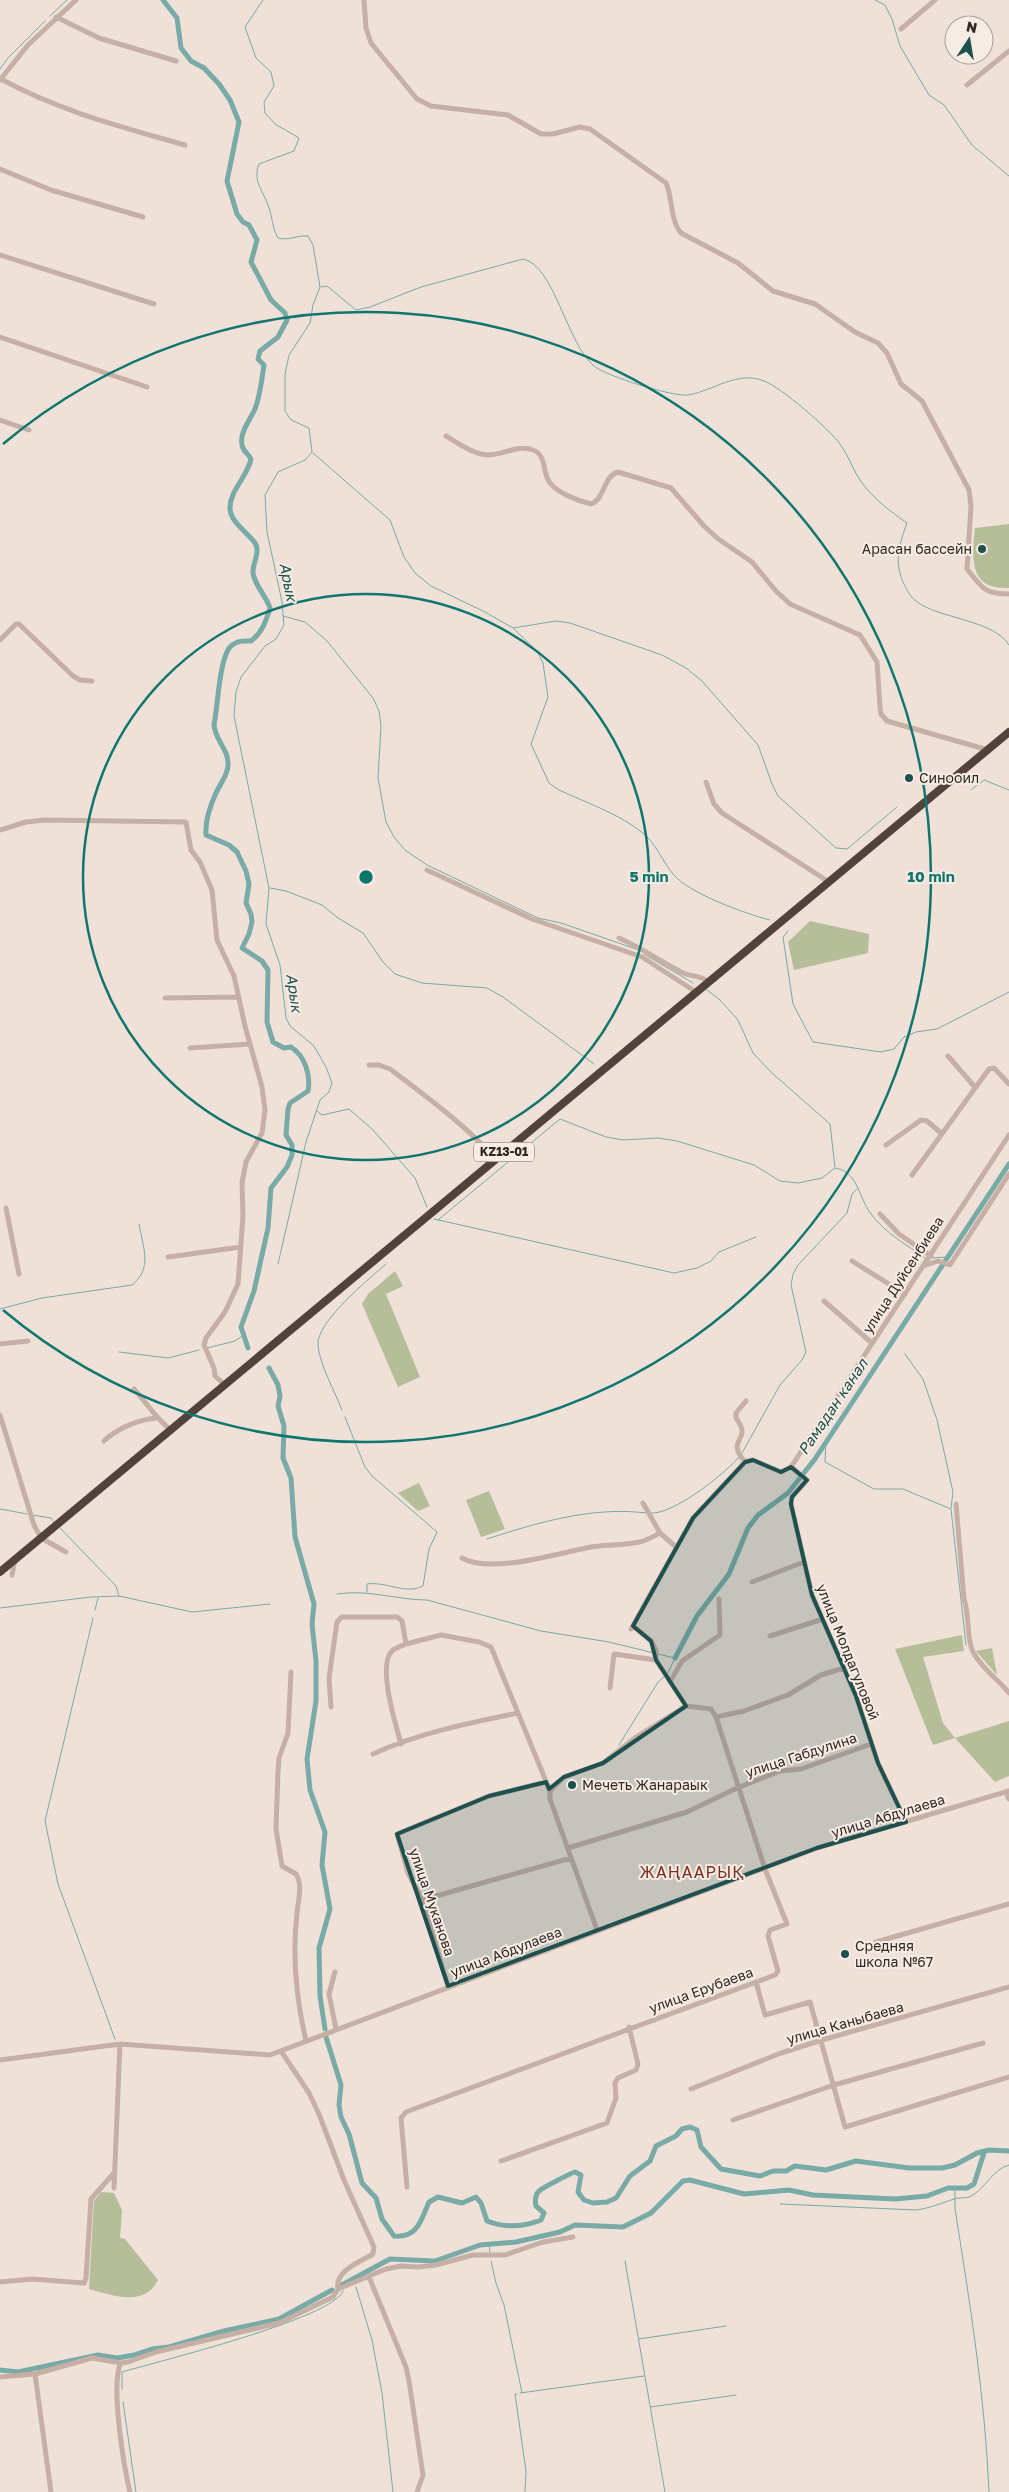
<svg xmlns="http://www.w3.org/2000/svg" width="1009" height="2492" viewBox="0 0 1009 2492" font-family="'Golos Text',sans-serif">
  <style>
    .green { fill: #b5bd99 }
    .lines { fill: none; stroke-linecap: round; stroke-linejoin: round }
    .stream { stroke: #78aaa6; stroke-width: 1 }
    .canal { stroke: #78aaa6; stroke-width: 5 }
    .minor { stroke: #c6b0a5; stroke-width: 5 }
    .highway { stroke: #53413d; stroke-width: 8 }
    .marked { fill: #1e514e; fill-opacity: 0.2; stroke: #1e514e; stroke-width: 4; stroke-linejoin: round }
    .ring { fill: none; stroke: #0f766e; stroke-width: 2.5 }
    .poi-dot { fill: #1e514e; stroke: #f7ece3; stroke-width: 2 }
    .labels { text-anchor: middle; stroke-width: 4; stroke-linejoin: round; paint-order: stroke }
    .shield { fill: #f7ece3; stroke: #6d635f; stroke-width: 1 }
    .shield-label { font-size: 12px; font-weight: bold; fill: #322826 }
    .poi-label { font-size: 14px; fill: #322826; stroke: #f7ece3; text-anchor: start }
    .street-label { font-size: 14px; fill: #322826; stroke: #f7ece3 }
    .water-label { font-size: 15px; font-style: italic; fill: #1e514e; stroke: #f7ece3 }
    .quarter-label { font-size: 16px; letter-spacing: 1px; fill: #7c2e23; stroke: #f7ece3 }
    .centre { fill: #0f766e; stroke: #f7ece3; stroke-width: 2.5 }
    .ring-label { font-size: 15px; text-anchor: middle; font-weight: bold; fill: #0f766e; stroke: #f7ece3; stroke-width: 4; stroke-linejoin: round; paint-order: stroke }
  </style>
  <rect width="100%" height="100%" fill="#efe1d8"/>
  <path class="green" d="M1009,524v64c-41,2 -37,-31 -34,-60z
    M810,921l59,13 -1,19 -74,17 -6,-28z
    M395,1271l8,15 -17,8 34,83 -22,10 -36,-83 6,-10z
    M419,1483l11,23 -12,5 -20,-18z
    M489,1491l16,38 -24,8 -15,-37z
    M962,1635l2,16 -41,6 20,66 12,15 54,-17v55l-14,6 -40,-44 -22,7 -38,-96z
    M992,1648l5,27 -21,-24z
    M101,2192l13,1 8,17 -2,28 5,1 33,41c-14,28 -46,15 -69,9l5,-88z"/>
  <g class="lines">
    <path class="stream" d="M263,0l-18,27 11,31 15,14 3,14 -10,16 1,11 10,11 24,14 -5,13 -35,13c-7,18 5,27 10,44 4,11 3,20 9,30 10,3 19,-3 30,-2l5,9 7,42 -7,18 -3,18 -21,32 -4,19v37l6,9 18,8 3,24 -7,8 -27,12 -13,23 2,37 15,70 2,23 -8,14 -11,7 -24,31 -5,15 -2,24 35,172 -3,36 14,41 6,53 4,8 24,20 12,21 6,16 -3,9 -9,8 -14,42 -28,122
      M875,0l10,5 7,14 8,27 29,49 15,10 28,40 37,31
      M50,16l17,-16
      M0,69l8,-11 37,-37
      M321,287l6,-1 29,24 14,-3 51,-20 102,-28c31,6 44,85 71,107 12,10 79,31 94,29 25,-4 50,-25 76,-14 17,6 65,48 76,63 9,12 13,27 22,39 12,16 29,29 45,40 -8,22 -13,37 -4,59 3,6 7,15 13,19 22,18 77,18 93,44
      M313,453l77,67 14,37 11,16 16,13 54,26 28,16 43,-7 14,2 92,32 24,13 16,13 56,64 14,39 6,12 58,52 11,1 50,-42
      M283,616l22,6 22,19 46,57 6,13 2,15 -3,52 8,44 8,15 11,13 22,15 111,53 23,5 75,26
      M514,629l23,22 6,12 5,34 -17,47 18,39 10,7c28,13 61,24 85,44 12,10 19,28 29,40 15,19 73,40 97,46
      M971,790l13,-10 25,10
      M270,888l16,3 36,14 16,13 25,15 20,29 12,12 27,9 65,5 16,9 91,67
      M788,931l-5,6 10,67 20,38 68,10 13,-3 10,-12 12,-5 21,-3 72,-37
      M644,954l49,29
      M707,990l12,9 19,21 15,33 19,20 58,51 5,43
      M317,1111l5,4 27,-6 24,21 42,48 12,29
      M434,1219l240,54 23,-5 14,-7 8,-9 37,-15
      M438,1220l122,-101 46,18 17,3 35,-2 19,3 77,24 26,16 18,2 24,-5 13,-10c23,3 24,31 36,46 14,19 36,31 54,44
      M931,1258l17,-1
      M0,1309l42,-11 90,-13c21,-17 11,-37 7,-61
      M207,1348l28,-7 9,-6
      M119,1352l49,6 31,-8
      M905,1354l18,25 14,41 16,72 -2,16
      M342,1410c-7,-18 -23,-47 -24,-65 -2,-23 51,-66 68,-81
      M345,1417l20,50 7,9 65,56 -8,17 -6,37c-17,9 -38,-5 -56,-2v8
      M826,1441l-1,21 49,27h29l48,20 15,136
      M742,1453l38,-68 22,-25 4,-8 -15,-67 2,-11 5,-9 49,-52 5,-19 5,-5
      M0,1509l27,5
      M650,1513c22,3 76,-40 90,-57
      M32,1515l19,3 2,3
      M60,1528l56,58 3,10
      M487,1539c49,-16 106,-33 159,-26
      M337,1594c31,-5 60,6 90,6l114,31 68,11 45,11
      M0,1608l91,-11 28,-1 73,16 78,-8
      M95,1610l3,-12
      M93,1618l-48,203 13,63 57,155
      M658,1654l17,4 -8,17
      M619,1745l39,-63 6,-5
      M955,2187v22c15,94 30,188 34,283
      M780,2204l136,6c15,-2 25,-7 38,-11 7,-2 14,0 19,-4 14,-9 20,-26 36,-30
      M489,2244l1,8
      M491,2261l5,22 8,22 18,88
      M625,2261l40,231
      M356,2287l16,53 10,53 11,99
      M639,2339l87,-13
      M122,2389v-17c34,-10 213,-54 221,-81
      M520,2393l124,-17
      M517,2394h-2l11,77 -1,21
      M123,2402l13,90
      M651,2407l85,-12"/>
    <path class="canal" d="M163,0l14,18 4,30 10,13 13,7 15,16 11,16 9,22 -12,59 10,33 6,8 6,3 8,15 -6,22 20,38 14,13 2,7 -9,17 -18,14 -2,8 6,6c-2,14 -4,31 -9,44 -5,11 -19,28 -11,41 2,3 5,5 7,9 -3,17 -22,32 -21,50 0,12 18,24 25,34 6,9 -3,21 -2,30 2,13 13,23 17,35 -4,13 -8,25 -19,33 -7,0 -12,-1 -19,4 -13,10 -14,62 -18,80 1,15 15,25 14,40 0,10 -8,19 -12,28 -6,13 -11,29 -10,42l23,10 8,7 9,19 3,13 -3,19 5,11 1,8 -3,12 -7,14 20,13 6,9 -1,52 6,20 11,6 7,-1c14,9 20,28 17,44l-18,12 -2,6 -2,26 6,10v10l-5,12 -16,21 -3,40 -14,63 -13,36 7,21
      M269,1368l9,17 2,11 -2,10 6,20 -1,32 8,20 4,59 19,67 -2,20 4,37v40l-9,58 3,31 15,42 -3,33 8,44 -11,39 1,48 5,33
      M675,1658l22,-42 32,-42 19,-46 10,-13 30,-22 27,-34 194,-295
      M326,2037l15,48 -2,20 2,12 8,17 13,49 14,15 6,21 12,17c24,2 27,-16 35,-34l9,-5 24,6 14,-6 5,6 6,18c17,7 37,6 54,-1l3,-7 -8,-7c-1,-5 -1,-11 3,-15 5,-4 30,-17 36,-19l6,3 -3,17 6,8 9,3 14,-1 9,-4 14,-22 20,-15 6,-15 20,-10 6,-7 8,-2 7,3 4,17 20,22 39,7 13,-5h13l9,-5 31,4 30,-9 53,7h33l13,-3 22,-12 12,-3 20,1
      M340,2286l50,-27 45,2 45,-16 36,-3 44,-10 15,-7 48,2 28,-14 32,-32 7,-1 54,14 45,-4 24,5 82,4 32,-3 21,-8h19l7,-4 10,-31
      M0,2370l18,2 80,-17 19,3 17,-3 18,-6 17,-2 55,-16 55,-12 53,-29"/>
    <path class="minor" d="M364,0l2,28 5,15 46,56 14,7 77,9 33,19h12l27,-7 10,2 76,54c7,16 4,37 15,50l57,30 35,28 42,13 40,28 23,11 9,10 14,31 21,17 47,89 2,16 -4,63c15,18 16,25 42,25
      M56,17l43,21 77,23
      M901,29l34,-29
      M1,79c58,32 121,48 184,66
      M0,80l28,-35 48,-45
      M967,85l42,-34
      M0,169l51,21 92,27
      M0,255l154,49
      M0,337l147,50
      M0,420l29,10
      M446,436c12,7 27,18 42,19 15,0 30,-11 45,-5 14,5 9,23 17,33 8,10 28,18 41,21 14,-5 12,-28 27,-32l53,16 33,38 13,12 35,24 23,28 15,14 70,31 17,27 3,45 1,7 6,7 101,29
      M0,640l16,-16h3l54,52 7,4 12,1
      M706,782l8,22 8,9 107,69
      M0,830l26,-8 19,-2 141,2 5,28 9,12 12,28 5,50 17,36 11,50 17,61 3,23 -3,23 -16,29 -4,21 1,33 -5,68 -13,28 -19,26 -2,7 10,23 1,8 10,9
      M427,870l105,49 110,38 54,35
      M619,938c23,10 42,24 64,35 9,4 18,2 26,9
      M165,998l73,-1
      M190,1048l60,-4
      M948,1056l26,30
      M369,1065h10l11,4c37,28 75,56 106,90
      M886,1145l35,-25 6,1 14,12
      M912,1175l77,-106 5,-1 15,16
      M6,1208l13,66
      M880,1214l19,20 32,22
      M168,1257l73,-10
      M852,1261l53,33
      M926,1265l12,-4 12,4 59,-91
      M824,1301l48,42
      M0,1344l28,-3
      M134,1389c13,14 21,29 37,41
      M0,1415l34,110 7,13 25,14
      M104,1441c15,-14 31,-20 51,-23
      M745,1462c-21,-25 9,-20 -9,-44v-5l10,-12
      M791,1467l16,13 -15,17 -1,7 21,91 44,101 22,67 28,59
      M643,1503l17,30 16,14
      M956,1504l8,95c6,17 2,39 9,53 9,17 24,26 36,41
      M462,1558c29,16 93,-4 124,-10 17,-4 36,-2 53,-6 7,-1 15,-6 21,-9
      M12,1575l3,-15
      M752,1582l52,-20
      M631,1629l62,-111 52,-56 8,-2 28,12 10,-5 218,-332
      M770,1636l53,-17
      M406,1644l35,-9 38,7 12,5 59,144v8l47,131
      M291,1672l-3,61 -9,25 -1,14 -2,57 6,37 14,8c7,11 2,27 1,39 -5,43 -1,85 9,128
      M670,1682l12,-21 38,-26 -1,-36
      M610,1688l4,-34 42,6
      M331,1707l-2,-29 8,-56 5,-5h55l5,4 4,23c-4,2 -11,4 -14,7 -15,15 4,74 9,93
      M716,1717l28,-6 44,-16 33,-20 23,-7
      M373,1754c46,-21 96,-31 145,-41
      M550,1791l14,-14 39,-14 33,-26 50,-31 -30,-46v-10l-5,-9 -18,-15
      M1006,1792l3,7
      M568,1848l119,-36 50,-24 43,-17 21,-2 70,-25
      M422,1900l149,-42
      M876,1942l133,-38
      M335,1972l-6,22 7,35
      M756,1982l9,33 45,-13 35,125 164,-50
      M448,1986l-26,-86 -14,-27 -11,-39 92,-38 57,-14
      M281,2051l28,42 10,21 25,66 30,67 -1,7c-13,8 -39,17 -35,35
      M0,2060l120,-16 150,11 547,-207 192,-57
      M691,2089l90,-36 41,-13 187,-53
      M733,2120l101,-35 149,-42
      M501,2161l106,-38 9,-25 -1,-15 3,-5 18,-8 2,-6 -9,-37
      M407,2187l-6,-69 5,-6 369,-137 3,-4 -10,-35 2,-6 17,-6 -22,-55 -49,-152 -5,-8 -25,-3
      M114,2188l6,-144
      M369,2277l37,90 3,14 14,94 -6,17
      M0,2282l32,-3 52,4 2,-5 5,-79 23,-26
      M121,2363c-11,20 3,105 9,129
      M35,2374l16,118
      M0,2377l35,-3 57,-16 29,5 7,-1 28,-10 123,-29 54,-26 5,-8 48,-20 15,-3 17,1 18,-2 37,-10h32l38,-13 30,-5"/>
    <path class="highway" d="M0,1572l1009,-840"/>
  </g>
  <path class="marked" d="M753,1460l28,12 10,-5 16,13 -15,17 -1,7 21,91 44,101 22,67 28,59 -89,26 -369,138 -51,-152 92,-38 57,-14 3,7 15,-12 39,-14 83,-57 -30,-46 -5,-19 -18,-15 60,-108 52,-56z"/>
  <g class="ring">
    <circle cx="366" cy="877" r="283"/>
    <path d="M3 444A565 565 0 1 1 3 1310"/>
  </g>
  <g class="poi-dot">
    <circle cx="982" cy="549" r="5"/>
    <circle cx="909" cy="778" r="5"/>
    <circle cx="572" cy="1785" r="5"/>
    <circle cx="845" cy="1954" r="5"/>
  </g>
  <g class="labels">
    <rect class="shield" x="474" y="1142.5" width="60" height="19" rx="4"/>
    <g class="shield-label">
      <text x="504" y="1156">KZ13-01</text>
    </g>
    <g class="poi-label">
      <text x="972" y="554" text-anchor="end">Арасан бассейн</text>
      <text x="919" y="783">Синооил</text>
      <text x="582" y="1790">Мечеть Жанараык</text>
      <text x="855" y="1951">Средняя<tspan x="855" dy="16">школа №67</tspan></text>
    </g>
    <g class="street-label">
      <text transform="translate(903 1275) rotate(-57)" y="5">улица Дуйсенбиева</text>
      <text transform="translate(848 1652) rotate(68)" y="5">улица Молдагуловой</text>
      <text transform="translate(801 1755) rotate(-18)" y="5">улица Габдулина</text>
      <text transform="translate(888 1816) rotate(-17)" y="5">улица Абдулаева</text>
      <text transform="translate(432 1902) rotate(71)" y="5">улица Муканова</text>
      <text transform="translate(506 1952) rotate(-21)" y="5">улица Абдулаева</text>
      <text transform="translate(701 1990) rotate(-20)" y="5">улица Ерубаева</text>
      <text transform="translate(845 2023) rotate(-16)" y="5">улица Каныбаева</text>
    </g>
    <g class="water-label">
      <text transform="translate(288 582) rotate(79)" y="5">Арык</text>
      <text transform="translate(294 993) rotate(82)" y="5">Арык</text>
      <text transform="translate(833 1407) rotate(-56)" y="5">Рамадан канал</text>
    </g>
    <g class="quarter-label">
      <text x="692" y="1878">ЖАҢААРЫҚ</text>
    </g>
  </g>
  <circle cx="366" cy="877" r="8" class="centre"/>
  <g class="ring-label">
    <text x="649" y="882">5 min</text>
    <text x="931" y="882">10 min</text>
  </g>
  <g transform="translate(969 40) rotate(12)"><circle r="24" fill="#f7ece3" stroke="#a89e97"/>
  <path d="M0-4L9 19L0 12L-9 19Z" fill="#1e514e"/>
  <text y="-8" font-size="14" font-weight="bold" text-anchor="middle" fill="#322826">N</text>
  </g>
</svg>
